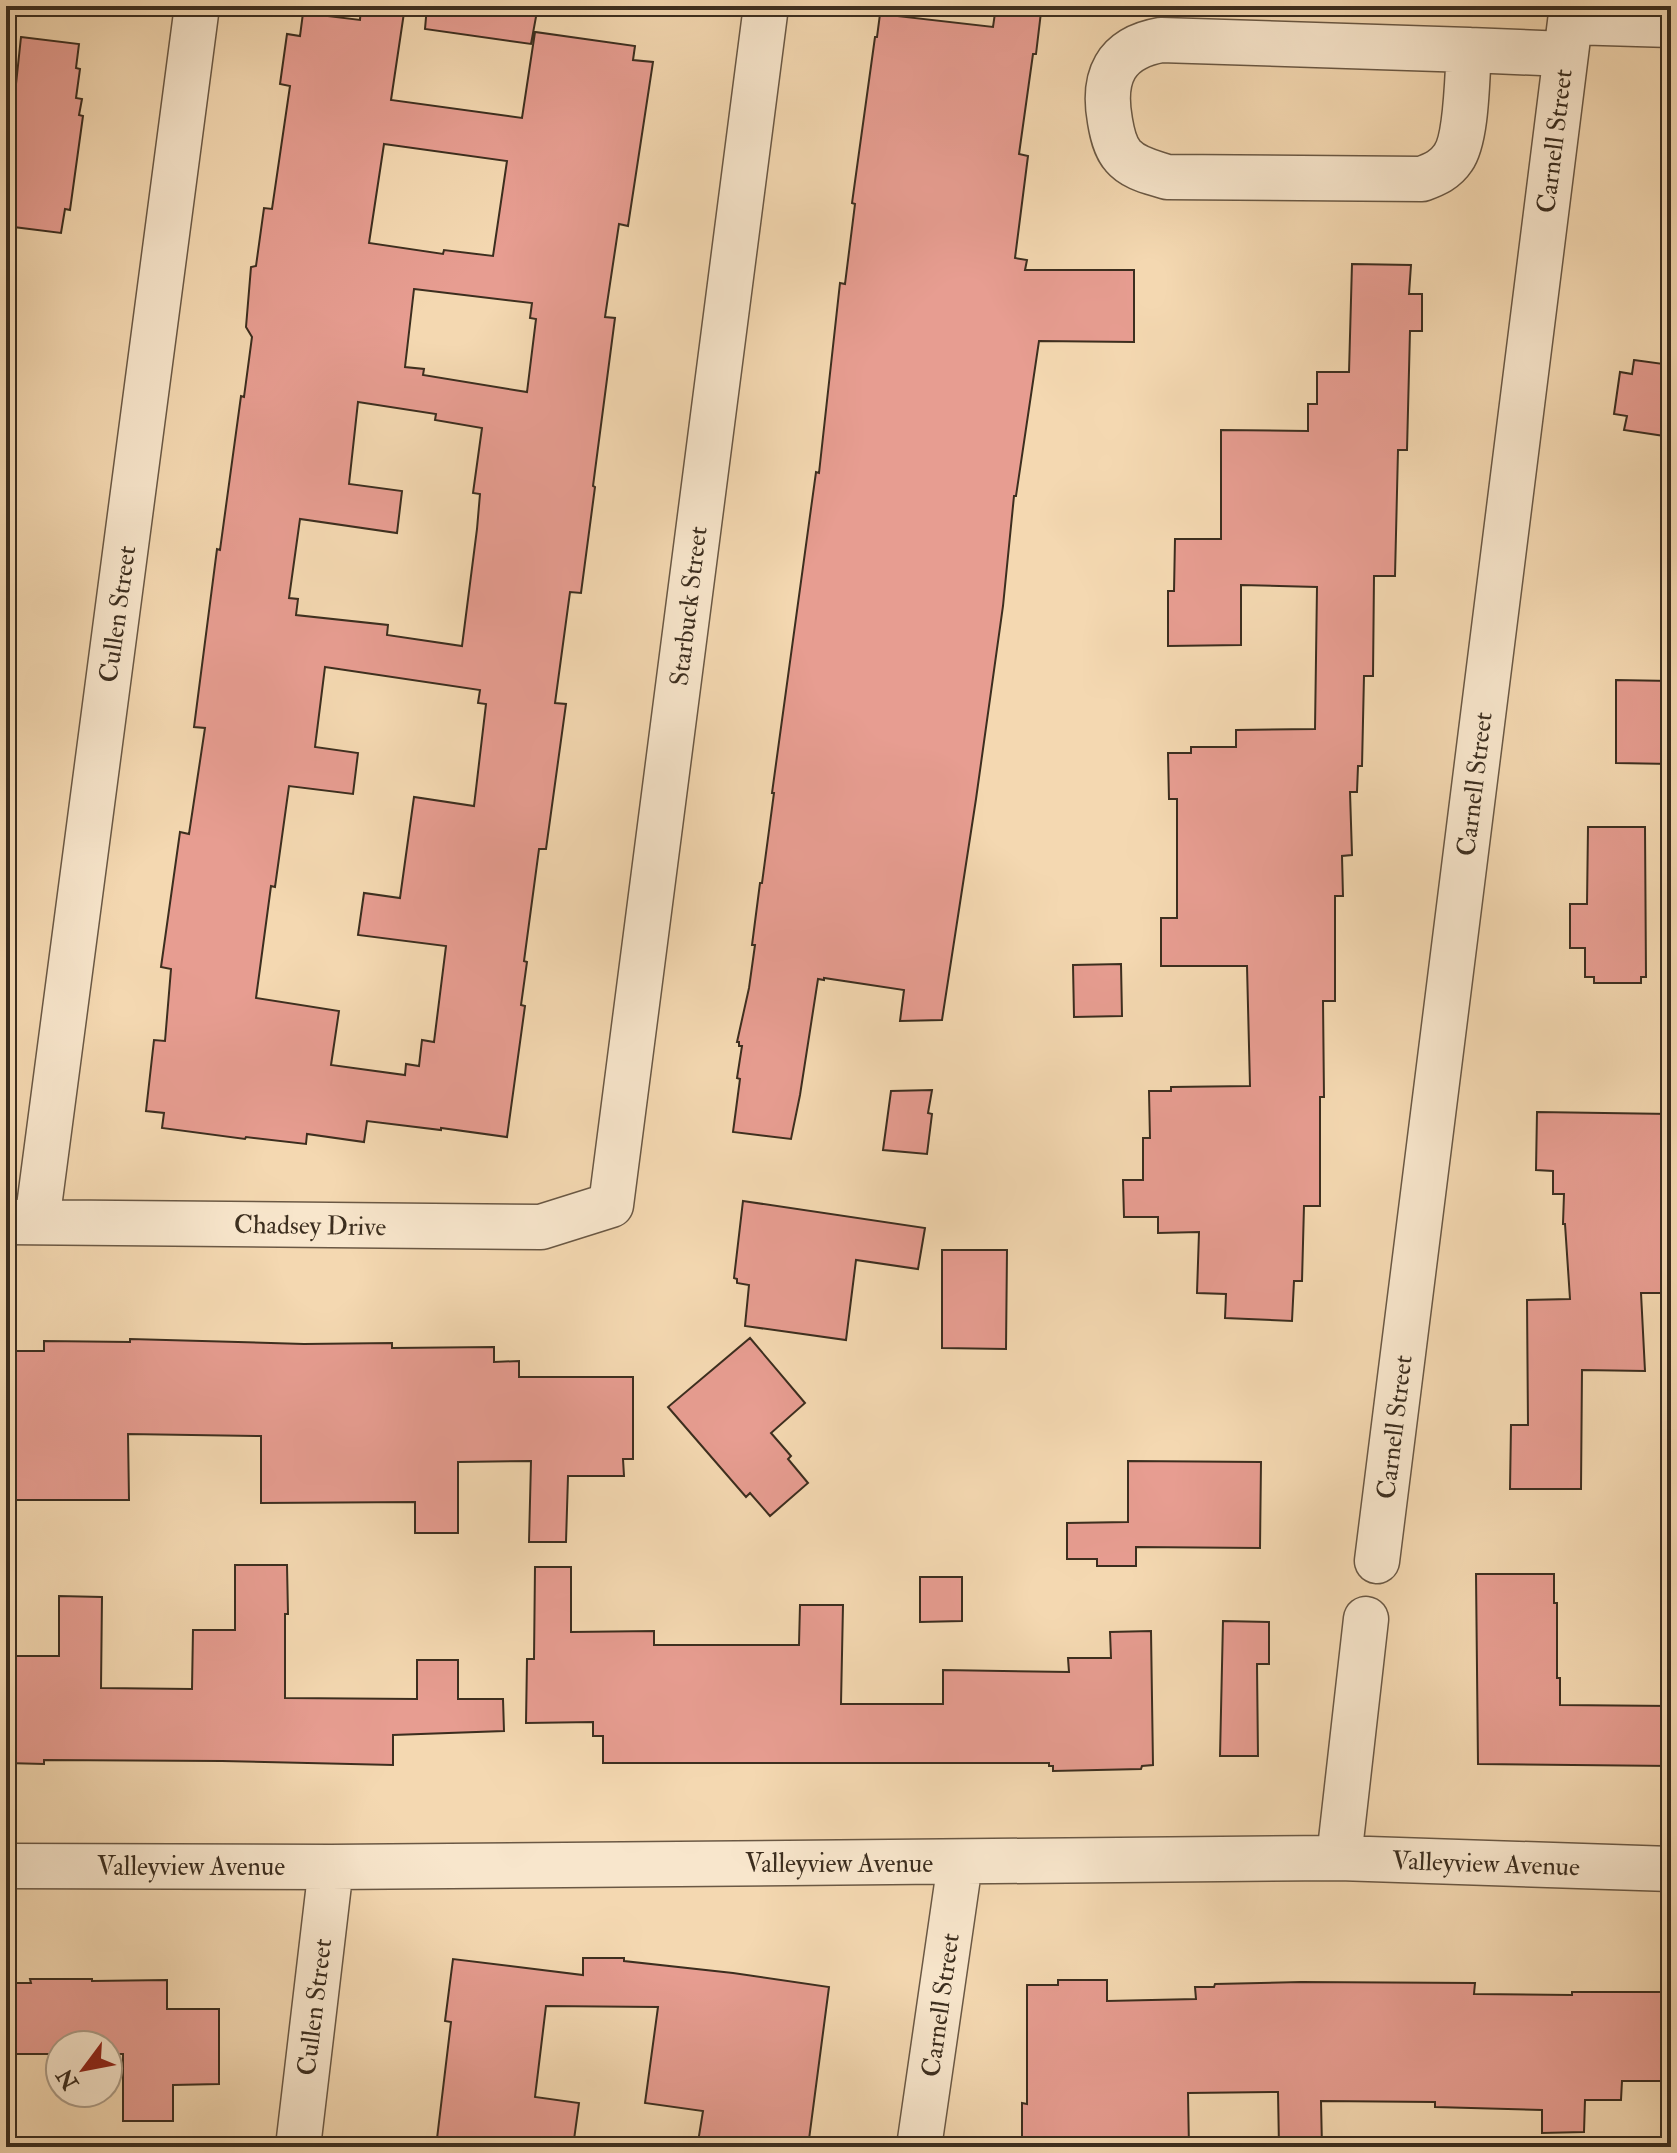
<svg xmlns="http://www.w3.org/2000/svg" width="1677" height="2153" viewBox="0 0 1677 2153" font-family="'IM FELL Double Pica',serif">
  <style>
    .building { fill: #e79d91; stroke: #3c2e1f; stroke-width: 2; fill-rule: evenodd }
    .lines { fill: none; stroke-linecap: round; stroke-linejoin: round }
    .minor-casing { stroke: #6a5844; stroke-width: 47 }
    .minor { stroke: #f8e6cc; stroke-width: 44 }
    .labels { text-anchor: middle; stroke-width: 7; stroke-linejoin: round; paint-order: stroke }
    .street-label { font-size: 26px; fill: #3c2e1f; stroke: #f8e6cc }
  </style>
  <rect width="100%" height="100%" fill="#f4d8b1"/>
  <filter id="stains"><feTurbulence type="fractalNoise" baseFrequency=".0025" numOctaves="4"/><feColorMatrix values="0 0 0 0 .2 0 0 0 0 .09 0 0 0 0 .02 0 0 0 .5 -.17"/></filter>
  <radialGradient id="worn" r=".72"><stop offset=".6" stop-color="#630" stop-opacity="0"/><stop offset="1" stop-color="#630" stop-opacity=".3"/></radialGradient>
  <path class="building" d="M361,6h44l-14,94 131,18 13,-86 100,14 -2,14 20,2 -25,164 -9,-2 -14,93 10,1 -22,168 2,1 -14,106 -11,-1 -15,111 11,1 -20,145h-7l-15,112 3,1 -6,43 4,1 -18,131 -66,-9v2l-74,-9 -3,21 -57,-8 -1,10 -60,-7 -1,2 -83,-11 2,-15 -18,-2 8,-71 11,1 6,-72 -10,-2 19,-135 9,2 16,-106 -11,-1 23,-178 3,1 21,-154 3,1 8,-60 -6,-10 5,-60 5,-1 8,-58 8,1 18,-123 -10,-2 7,-50 13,2 3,-23 57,7zM384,144l123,17 -14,95 -49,-6 -1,4 -74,-11zM414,289l118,14 -2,15 6,1 -9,73 -104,-17 1,-6 -19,-2zM358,402l78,12 -1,6 47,8 -9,65 7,1 -3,35 -15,117 -75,-11 1,-10 -92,-10 2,-16 -9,-1 11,-79 97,14 5,-42 -53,-7zM325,667l155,23 -2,13 8,1 -12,102 -60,-9 -14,101 -36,-5 -6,42 88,11 -12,96 -12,-2 -3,26 -13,-2 -1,11 -74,-10 8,-54 -83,-13 15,-112 4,1 14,-101 64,8 5,-41 -43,-6z
    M427,6h111l-7,38 -106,-15z
    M996,6l45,6 -5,42h-3l-14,100 9,2 -13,102 12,2 -2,10h109v72l-95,-1 -23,155h-2l-11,110 -27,193 -34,221 -42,1 4,-31 -80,-12v2l-6,-1 -18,116 -9,44 -58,-7 7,-53 -3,-1 5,-32h-3v-4h-2l12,-54 6,-43h-3l8,-62h2l12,-90h-2l44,-321 3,1 21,-190 5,1 10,-80 -3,-1 23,-166h2l3,-23 113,13z
    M21,37l58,7 -3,24 4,1 -4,29 6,1 -3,16 4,1 -13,94 -5,-1 -4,24 -55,-7v-144l10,2z
    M1352,264l59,1 -2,29h13v37h-12l-3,119h-9l-3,126h-21l-1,100h-9l-2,90h-4l-1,26h-7l2,63 -10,1 1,40h-8v105h-12l1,96h-4v109h-16l-2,75h-8l-2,40 -67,-3 1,-24 -29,-1 2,-61 -41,1v-16h-34l-1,-37h20v-42h7l-1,-47h22v-4l79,-1 -3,-120h-86v-48h16v-119h-8l-1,-46h23v-6h45v-17l79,-1 2,-142 -76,-2v60l-73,1v-55h6l1,-52h46v-109l87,1v-27h9v-32h32z
    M1634,360l37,5v72l-47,-7 3,-14 -13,-2 6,-42 12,2z
    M1616,680l55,1v83l-55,-1z
    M1588,827h57l1,150h-5v6h-47v-6h-9v-29h-15v-44h17z
    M1121,964l1,52 -48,1 -1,-52z
    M932,1090l-4,23 4,1 -5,40 -44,-4 8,-59z
    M1537,1112l134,2v179h-30l4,78 -63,-1 -1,119h-71l1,-64h17l-1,-125 43,-1 -5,-75h-2l1,-30h-11v-23l-17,-1z
    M743,1201l182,27 -7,41 -62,-9 -10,80 -101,-14 4,-41 -12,-2v-4l-3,-1z
    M942,1250h65l-1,99 -64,-1z
    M750,1338l55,65 -34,30 20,23 -3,3 20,24 -38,33 -20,-23 -4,4 -78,-90z
    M130,1339l174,5 88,-1v5l102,-1v15l25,-1v16h114v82h-10l1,17h-56l-2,66h-37l2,-81 -73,1v71h-43v-31l-154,1v-67l-133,-2 1,66h-123v-149h38v-10l86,1z
    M1128,1461l133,1 -1,86 -124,-1v19h-39v-7h-30v-36l61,-1z
    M235,1565h52l1,49h-3v84l132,1v-39h41v39h45l1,32 -111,4v30l-171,-4 -178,-1v4l-38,-1v-107h53v-60l43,1 -1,91 91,1 1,-59h42z
    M535,1567h36v65l83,-1v14h145l1,-40h43l-2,99h102v-34l126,2 -1,-14h43l-1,-26 41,-1 2,134 -11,1 -1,3 -88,2v-5h-4v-3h-446v-27h-10v-14l-67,1 1,-64h7z
    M1476,1574h78v29h3v75h3v27l111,1v60l-193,-2z
    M920,1577h42v44l-42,1z
    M1223,1621l46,1v42h-12l1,92h-38z
    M583,1958h41v3l109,12 96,14 -21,160h-83l1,-3 -28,-2 5,-31 -58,-8 13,-96 -112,-1 -11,91 44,6 -6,44h-137l15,-125 -6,-1 8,-62 130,16z
    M30,1979h62v2l75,-1v29h52v75l-46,1v36h-50v-67h-15v-9h-48v9h-54v-71h25z
    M1058,1980h49v21l89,-2 -1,-12h19l1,-3 86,-2 174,1 -1,11 98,1v-3h91v89h-41l-1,19h-36l-1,32 -42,1v-23l-107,-3v-5l-114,-1 1,46h-43l-1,-55 -90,1 1,54h-167v-44l5,1v-119h31z"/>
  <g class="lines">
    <defs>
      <path id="minor" d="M1570,22l101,3
        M1469,50c-2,26 -2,89 -16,108 -8,12 -18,16 -31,21l-255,-2c-15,-5 -33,-8 -44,-21 -8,-9 -11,-23 -13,-35 -8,-44 5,-73 51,-81l308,10 96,4
        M6,1222l535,5 70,-22 155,-1199
        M37,1222l160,-1216
        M1377,1561l195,-1555
        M1339,1858l27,-239
        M6,1866l325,1 1008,-9 332,11
        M298,2147l33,-280
        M919,2147l41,-284"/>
    </defs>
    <use href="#minor" class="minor-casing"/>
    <use href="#minor" class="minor"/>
  </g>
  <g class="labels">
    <g class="street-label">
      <text transform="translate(1554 141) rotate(-83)" y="9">Carnell Street</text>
      <text transform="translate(688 606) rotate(-83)" y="9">Starbuck Street</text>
      <text transform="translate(117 614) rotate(-82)" y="9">Cullen Street</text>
      <text transform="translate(1474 784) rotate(-83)" y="9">Carnell Street</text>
      <text transform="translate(310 1225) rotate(1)" y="9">Chadsey Drive</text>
      <text transform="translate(1394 1427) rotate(-83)" y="9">Carnell Street</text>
      <text x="839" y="1872">Valleyview Avenue</text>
      <text transform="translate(1486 1863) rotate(2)" y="9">Valleyview Avenue</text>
      <text x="191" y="1875">Valleyview Avenue</text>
      <text transform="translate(940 2005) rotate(-82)" y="9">Carnell Street</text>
      <text transform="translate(314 2007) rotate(-83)" y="9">Cullen Street</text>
    </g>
  </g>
  <rect width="1677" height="2153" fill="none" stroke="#f4d8b1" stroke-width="32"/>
  <rect x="8" y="8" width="1661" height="2137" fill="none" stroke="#3c2e1f" stroke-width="4"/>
  <rect x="16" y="16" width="1645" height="2121" fill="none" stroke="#3c2e1f" stroke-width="2"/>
  <g transform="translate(84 2069) rotate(238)"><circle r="38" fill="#f8e6cc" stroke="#ad9c87" stroke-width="2"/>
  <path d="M0-6L14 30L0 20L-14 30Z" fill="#8f2418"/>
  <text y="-12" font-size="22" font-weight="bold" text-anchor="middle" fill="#3c2e1f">N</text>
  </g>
  <rect width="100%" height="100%" filter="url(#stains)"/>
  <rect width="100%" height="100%" fill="url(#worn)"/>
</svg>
